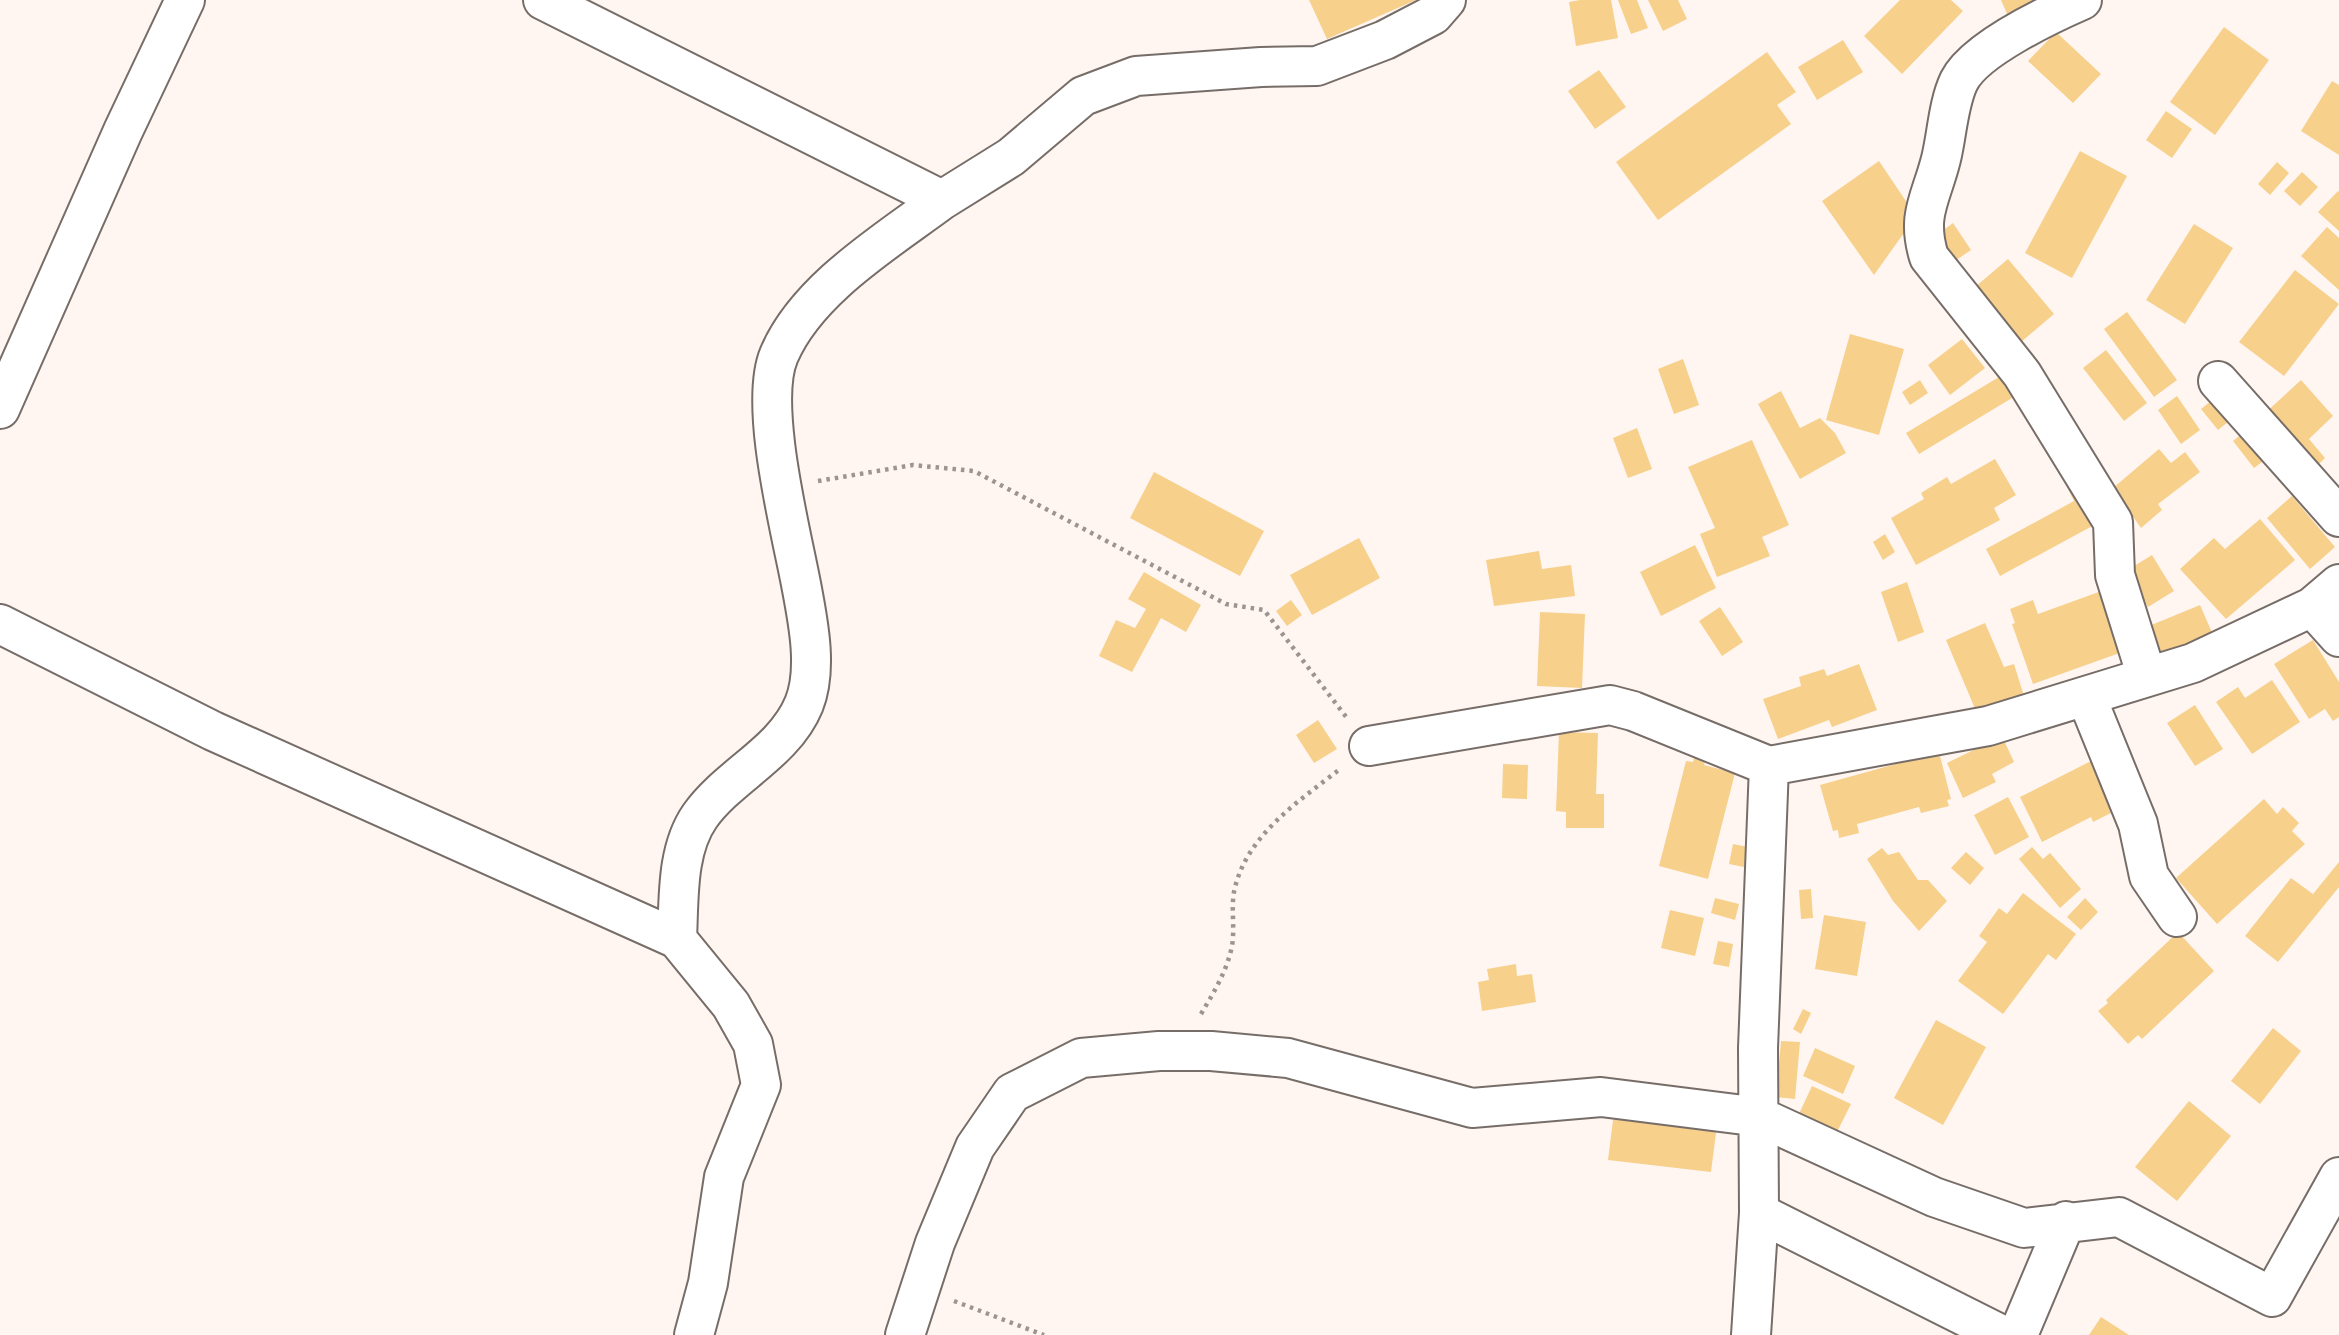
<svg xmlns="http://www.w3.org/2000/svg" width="2339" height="1335" viewBox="0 0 2339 1335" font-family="'Archivo Narrow',sans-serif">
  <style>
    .building { fill: #f7d08c }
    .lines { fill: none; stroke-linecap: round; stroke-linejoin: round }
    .minor-casing { stroke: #776d68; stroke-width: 42 }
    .path { stroke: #9b9491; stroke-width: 4.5; stroke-dasharray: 3.5 5; stroke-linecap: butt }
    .minor { stroke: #fff; stroke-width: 38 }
  </style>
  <rect width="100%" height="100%" fill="#fff6f1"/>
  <path class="building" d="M1309,0h107l-89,39z
    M1580,0h31l7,38 -42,8 -7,-44z
    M1618,0h19l11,28 -17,6z
    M1648,0h30l9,19 -24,12z
    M1900,0h51l12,11 -61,63 -38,-38z
    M2001,0h31l2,5 -26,11z
    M2224,27l45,33 -54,75 -45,-33z
    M2056,32l45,42 -28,29 -45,-42z
    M1843,40l20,32 -46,28 -19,-33z
    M1767,52l29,40 -19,13 14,19 -133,96 -42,-58z
    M1599,70l27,37 -31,22 -27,-38z
    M2332,81l7,4v70l-38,-24z
    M2166,111l26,18 -20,29 -26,-18z
    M2080,151l47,25 -55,102 -47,-25z
    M1879,161l37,55 -42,59 -52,-74z
    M2277,162l12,11 -19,22 -12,-11z
    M2302,172l16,15 -18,19 -16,-15z
    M2338,191l1,1v39l-21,-19z
    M1953,223l18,27 -19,13 -18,-26z
    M2194,224l39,24 -48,76 -39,-24z
    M2327,227l12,11v52l-38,-34z
    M2008,259l46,55 -33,28 -46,-55z
    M2295,270l44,34 -55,72 -45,-34z
    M2127,312l50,68 -23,17 -50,-68z
    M1850,334l54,15 -25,86 -53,-15z
    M1962,339l23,29 -35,27 -22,-30z
    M2106,350l41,53 -23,18 -41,-53z
    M1683,359l16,46 -25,9 -16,-45z
    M2004,374l13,21 -98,59 -13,-21z
    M1920,380l8,13 -18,12 -8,-13z
    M2301,380l32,36 -24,23 16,19 -12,12 -50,-55z
    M1781,391l19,37 20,-10 15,15 11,20 -46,26 -42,-75z
    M2177,396l23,34 -19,14 -23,-34z
    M2211,401l17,21 -10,8 -17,-21z
    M1637,428l15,41 -24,9 -15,-40z
    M2244,432l22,27 -12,9 -21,-27z
    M1752,440l37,85 -27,12 8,19 -53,21 -17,-43 15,-6 -27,-61z
    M2159,449l12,14 14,-11 15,20 -42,32 4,6 -21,18 -28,-40z
    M1995,459l21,36 -22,13 6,12 -84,45 -25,-47 33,-19 -3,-6 26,-16 4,7z
    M1154,472l110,59 -24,45 -110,-58z
    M2075,483l21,41 -96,52 -14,-27 88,-48 -7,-14z
    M2292,496l43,51 -25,22 -43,-51z
    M2260,519l35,41 -69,59 -46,-50 34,-31 11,11z
    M1885,534l10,18 -12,8 -10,-18z
    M1359,538l21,40 -68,37 -22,-40z
    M1695,545l21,43 -55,28 -21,-44z
    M1539,551l3,18 29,-4 4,31 -81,10 -8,-46z
    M2152,555l22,36 -26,16 -22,-36z
    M1144,572l57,33 -15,27 -25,-14 -29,54 -33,-16 17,-36 19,8 11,-19 -18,-10z
    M1907,582l17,50 -26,10 -17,-50z
    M2107,589l21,61 -95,34 -21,-60 3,-1 -5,-14 23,-9 5,14z
    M1291,600l11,15 -15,11 -11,-15z
    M2200,605l14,32 -51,21 -14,-32z
    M1720,607l23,35 -21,14 -23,-35z
    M1540,612l45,2 -3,74 -45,-2z
    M1985,623l19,44 10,-3 10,32 -48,15 -30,-71z
    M2313,640l26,42v35l-6,4 -8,-12 -16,10 -35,-55z
    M1859,664l18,46 -45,17 -3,-7 -51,19 -15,-40 38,-13 -2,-9 25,-8 3,7z
    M2272,680l28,42 -48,32 -36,-52 22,-15 7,11z
    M2195,705l28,44 -28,17 -28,-43z
    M1318,720l19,29 -23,14 -18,-28z
    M1559,732l39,1 -2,61h8v34h-38v-16l-10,-1z
    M2002,736l12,26 -22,12 4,8 -33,16 -16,-35z
    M1697,748l11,3 -4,14 31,8 -27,106 -49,-13 27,-105 7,1z
    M1939,752l12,47 -4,1 2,6 -28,7 -2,-6 -62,17 2,9 -20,5 -1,-8 -5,1 -13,-46z
    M2095,759l24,50 -26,13 -2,-5 -49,25 -22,-45z
    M1503,764l25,1 -1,34 -25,-1z
    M2008,797l21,40 -34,18 -21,-40z
    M2264,799l13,15 6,-7 16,16 -7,8 13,13 -88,80 -41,-46z
    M1733,844l15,3 -4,20 -15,-3z
    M2032,847l11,12 7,-6 31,36 -21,19 -41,-49z
    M1882,848l6,7 11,-3 19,28h10l19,21 -28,30 -26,-30 -26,-42z
    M1966,852l18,16 -14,17 -19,-17z
    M2339,862v25l-61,75 -33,-26 46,-58 22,16z
    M1811,889l2,29 -12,1 -2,-29z
    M2023,893l53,41 -20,26 -8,-6 -45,60 -45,-33 29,-39 -8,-6 20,-28 8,6z
    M1715,898l24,6 -4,16 -24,-7z
    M2085,898l13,14 -17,18 -14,-13z
    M1670,910l34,8 -9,38 -34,-8z
    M1824,915l42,7 -9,54 -42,-7z
    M2178,932l36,39 -72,68 -4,-4 -10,9 -30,-33 10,-8 -2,-3z
    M1718,941l15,3 -4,23 -16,-3z
    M1516,964l1,12 15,-2 4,28 -54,9 -4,-29 11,-2 -2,-11z
    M1803,1009l8,4 -10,21 -8,-5z
    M1936,1020l50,27 -43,78 -49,-27z
    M2273,1028l28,23 -41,53 -29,-23z
    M1781,1041l19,1 -5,57 -19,-2z
    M1815,1048l40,18 -12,28 -40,-18z
    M1812,1086l39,18 -15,30 -38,-18z
    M2189,1101l42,35 -54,65 -42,-34z
    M1614,1112l103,13 -6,47 -103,-12z
    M2101,1317l28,18h-40z"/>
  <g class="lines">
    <defs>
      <path id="minor" d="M543,0l399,200 69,-43 72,-61 53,-20 125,-9 56,-1 68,-26 48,-25 13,-15
        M2082,0c-32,14 -107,49 -123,81 -11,23 -12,54 -18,78 -10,40 -25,56 -12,98l93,117 91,148 2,53 32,102
        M2218,381l121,136
        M0,409l123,-278 62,-131
        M2339,584l-27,23 27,30
        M0,624l213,107 464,208 54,66 22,39 8,41 -37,92 -16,106 -14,52
        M2086,696l52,128 11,52 28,41
        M1369,746l241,-41 23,6 136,55
        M677,939c2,-39 -1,-89 23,-123 29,-41 84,-63 104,-112 14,-35 4,-83 -3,-120 -10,-53 -43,-180 -22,-229 28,-66 108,-114 163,-155
        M1759,1213l243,122
        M905,1335l30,-92 40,-96 37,-54 69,-35 78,-7h52l77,7 184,50 129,-11 159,20 174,80 90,31 95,-11 153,80 67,-120
        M1751,1335l8,-122 -1,-165 11,-282 219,-40 205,-63 119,-56
        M2018,1335l48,-114"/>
    </defs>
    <use href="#minor" class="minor-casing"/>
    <path class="path" d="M818,481l95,-16 61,6 252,133 38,6 83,108
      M1201,1014c13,-22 26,-43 31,-68 3,-18 -1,-37 2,-54 11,-56 65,-91 106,-123
      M954,1301l90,34"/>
    <use href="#minor" class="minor"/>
  </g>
</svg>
